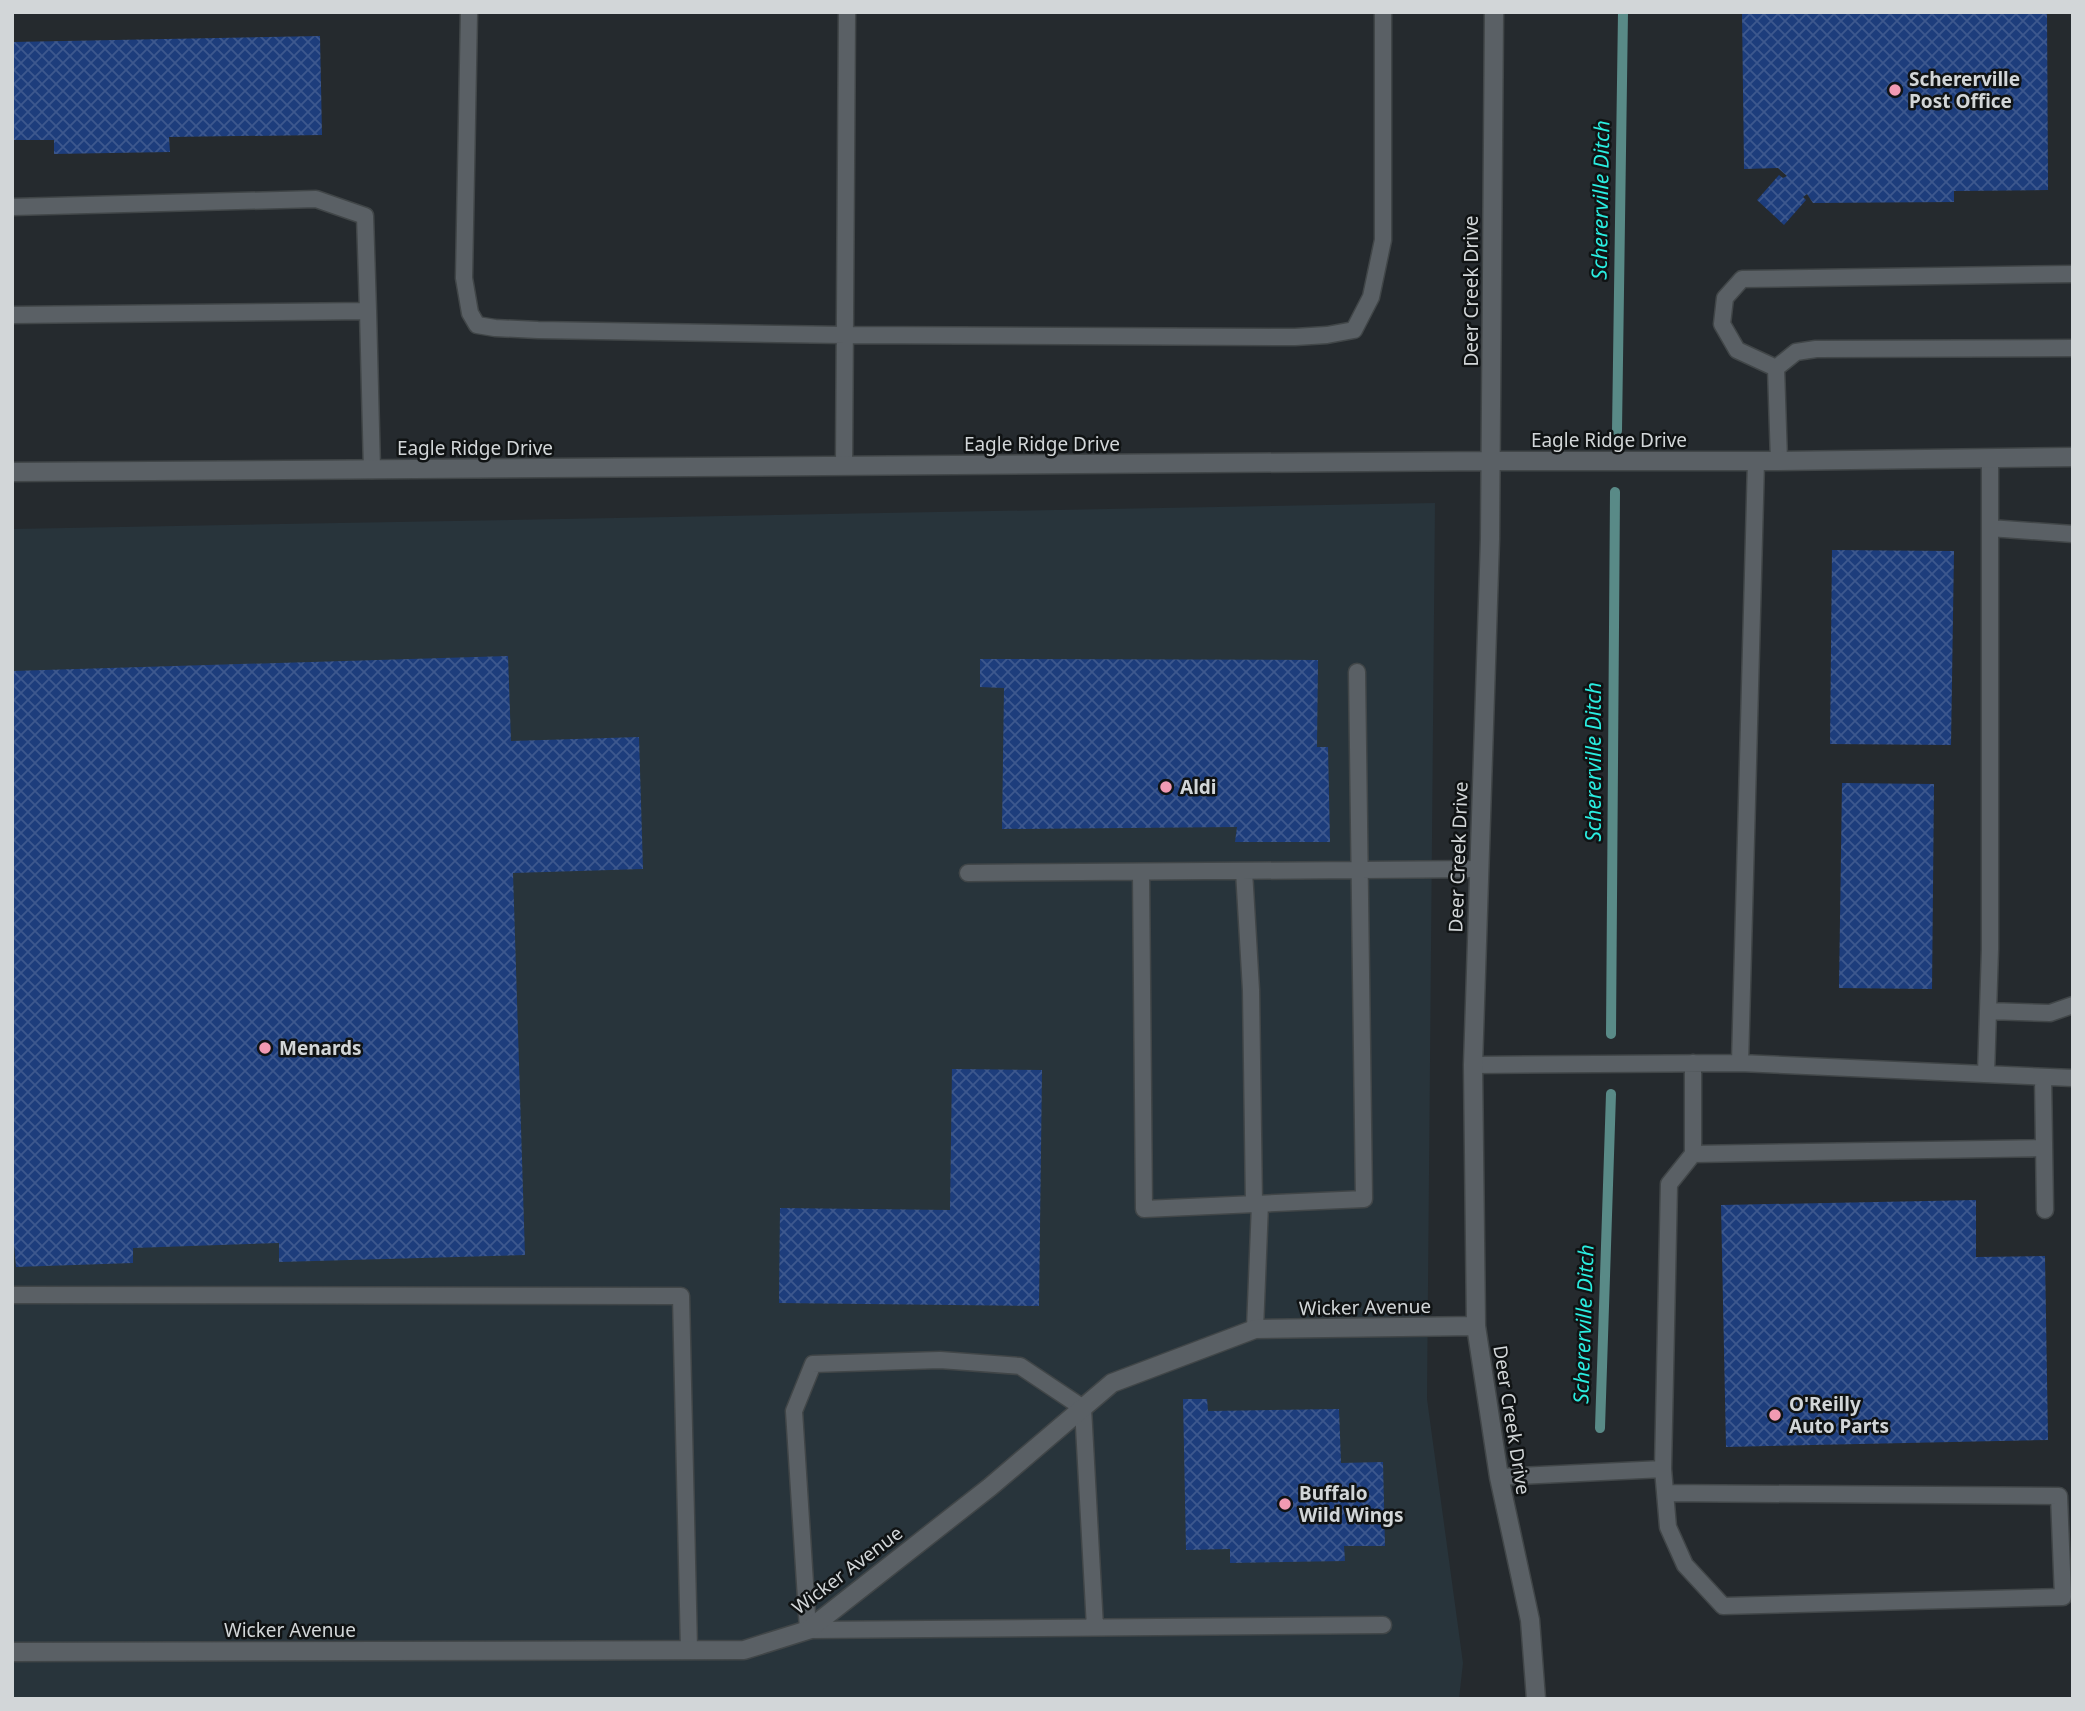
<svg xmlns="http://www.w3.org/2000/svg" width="2085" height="1711" viewBox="0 0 2085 1711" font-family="'Noto Sans',sans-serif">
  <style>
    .built { fill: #28343b }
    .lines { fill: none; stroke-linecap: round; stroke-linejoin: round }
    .stream { stroke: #598a87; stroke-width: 10 }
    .building { fill: url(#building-cross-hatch) }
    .service-casing { stroke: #414648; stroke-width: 19 }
    .minor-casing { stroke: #414648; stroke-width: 21 }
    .service { stroke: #5a6065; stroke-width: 16 }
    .minor { stroke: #5a6065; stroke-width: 18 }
    .poi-dot { fill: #f19ab3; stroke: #101314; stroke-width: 2.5 }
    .labels { text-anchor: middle; stroke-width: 5; stroke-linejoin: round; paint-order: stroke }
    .poi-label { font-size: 19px; font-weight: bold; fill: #d2d6d8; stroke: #101314; text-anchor: start }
    .street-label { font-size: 19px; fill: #d2d6d8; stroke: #101314 }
    .water-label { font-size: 21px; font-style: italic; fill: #2aede0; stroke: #101314 }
  </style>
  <defs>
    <pattern id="building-cross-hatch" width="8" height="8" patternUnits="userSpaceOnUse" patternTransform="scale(1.75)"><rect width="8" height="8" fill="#1d3d7c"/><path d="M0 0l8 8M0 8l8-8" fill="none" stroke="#3d588e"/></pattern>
  </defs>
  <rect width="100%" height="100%" fill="#252a2e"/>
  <path class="built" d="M1435,503l-8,896 36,264 -4,36h-1447v-1170z"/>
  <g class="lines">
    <path class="stream" d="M1617,431l6,-419
      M1611,1034l4,-542
      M1600,1428l11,-334"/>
  </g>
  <path class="building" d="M1742,12h305l1,178 -94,1v11l-141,1 -6,-9 -4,3 3,3 -22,25 -27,-25 22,-25 4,3 4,-2 -9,-8 -34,1z
    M320,36l2,99 -153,2 1,15 -116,2v-14h-42v-98z
    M1832,550l122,1 -3,194 -121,-1z
    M508,656l3,85 128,-4 4,132 -130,4 12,382 -246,7v-19l-146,5v15l-117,4 -4,-45v-551z
    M980,659l338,1 -1,87h11l2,95h-95l2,-15 -235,2 2,-141 -24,-1z
    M1842,783l92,1 -2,205 -93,-1z
    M952,1069l90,1 -3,236 -260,-3 1,-95 170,2z
    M1976,1200v57l69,-1 3,184 -322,7 -5,-242z
    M1183,1399h24l1,12 131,-2 2,54 42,-1 2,84h-41l1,15 -115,2v-14l-44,1z"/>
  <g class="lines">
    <defs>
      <path id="service" d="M469,12l-5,266 6,35 7,12 18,3 43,2 307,5 450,2 32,-2 27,-5 17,-33 12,-57v-228
        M12,207l304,-8 49,17 3,95
        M12,315l356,-4 4,159
        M1776,368l-39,-18 -15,-26 3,-26 17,-19 331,-5
        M1776,368l20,-16 20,-3 257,-1
        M1776,368l3,93
        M844,466l3,-454
        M1990,528l83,6
        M1244,871l7,119 3,214
        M1141,872l3,337 220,-10 -7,-527
        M968,873l511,-4
        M1988,1011l62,2 23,-8
        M1740,1063l333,15
        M1473,1065l267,-2 16,-602
        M1986,1074l4,-125v-490
        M2043,1077l2,133
        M1693,1154l351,-6
        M12,1295l669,1 8,354
        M1255,1329l5,-125
        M1663,1469l5,58 17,38 38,41 340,-9 -4,-101 -394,-3
        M1499,1477l164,-8 6,-285 24,-30v-91
        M1095,1627l-12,-219 -63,-42 -80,-6 -127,4 -19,47 14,219 575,-5"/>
      <path id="minor" d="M1494,12l-4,527 -17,526 3,261 23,151 31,143 6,79
        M12,472l1478,-11h289l294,-4
        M12,1652l732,-2 64,-20 182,-143 122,-104 143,-54 221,-3"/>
    </defs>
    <use href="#service" class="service-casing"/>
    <use href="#minor" class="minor-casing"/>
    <use href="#service" class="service"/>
    <use href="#minor" class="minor"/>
  </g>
  <g class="poi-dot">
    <circle cx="1895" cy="90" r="7"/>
    <circle cx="1166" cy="787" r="7"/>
    <circle cx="265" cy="1048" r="7"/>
    <circle cx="1775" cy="1415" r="7"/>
    <circle cx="1285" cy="1504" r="7"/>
  </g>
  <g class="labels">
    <g class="poi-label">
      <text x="1909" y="86">Schererville<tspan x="1909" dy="22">Post Office</tspan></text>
      <text x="1180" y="794">Aldi</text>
      <text x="279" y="1055">Menards</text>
      <text x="1789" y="1411">O'Reilly<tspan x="1789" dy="22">Auto Parts</tspan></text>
      <text x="1299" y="1500">Buffalo<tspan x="1299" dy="22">Wild Wings</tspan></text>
    </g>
    <g class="street-label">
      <text transform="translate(1471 291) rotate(-90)" y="7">Deer Creek Drive</text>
      <text x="1609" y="447">Eagle Ridge Drive</text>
      <text x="1042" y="451">Eagle Ridge Drive</text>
      <text x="475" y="455">Eagle Ridge Drive</text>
      <text transform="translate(1458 857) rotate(-88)" y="7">Deer Creek Drive</text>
      <text transform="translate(1365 1307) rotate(-1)" y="7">Wicker Avenue</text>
      <text transform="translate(1512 1420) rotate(81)" y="7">Deer Creek Drive</text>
      <text transform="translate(847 1570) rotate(-37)" y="7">Wicker Avenue</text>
      <text x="290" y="1637">Wicker Avenue</text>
    </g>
    <g class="water-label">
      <text transform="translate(1601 200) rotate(-89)" y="7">Schererville Ditch</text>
      <text transform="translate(1594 762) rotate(-90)" y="7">Schererville Ditch</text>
      <text transform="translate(1584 1324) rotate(-88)" y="7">Schererville Ditch</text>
    </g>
  </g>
  <rect width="2085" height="1711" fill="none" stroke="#d2d6d8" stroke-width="28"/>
</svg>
